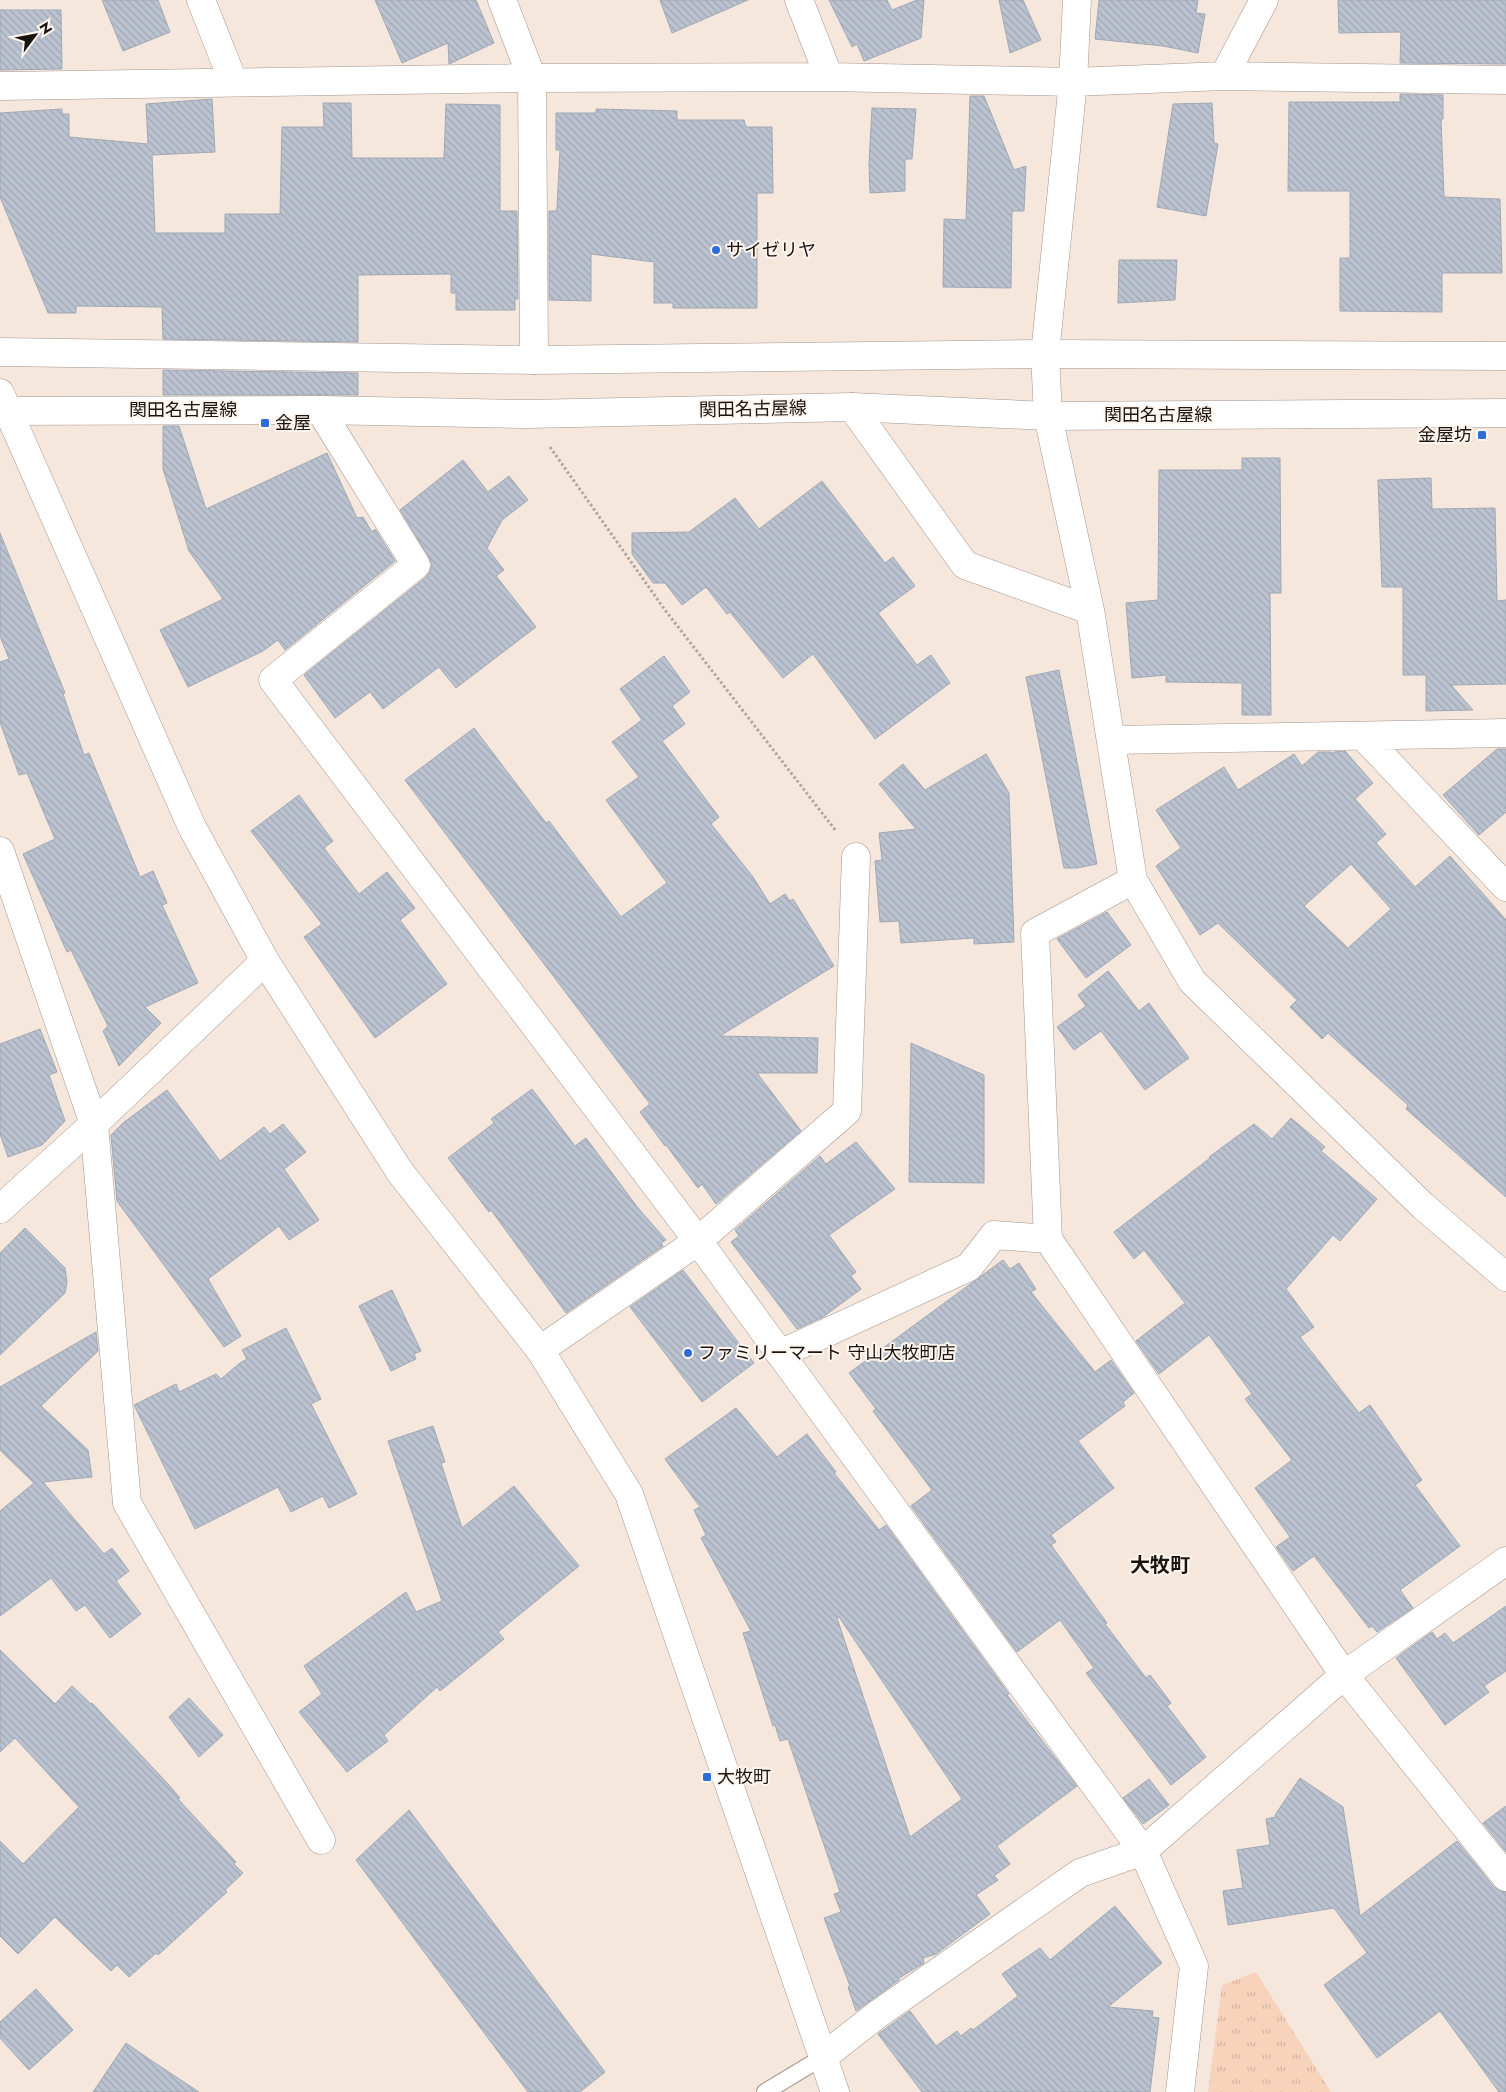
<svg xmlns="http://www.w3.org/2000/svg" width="1506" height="2092" viewBox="0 0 1506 2092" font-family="Jost,'Noto Sans JP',sans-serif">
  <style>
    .park { fill: url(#park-tufts) }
    .building { fill: url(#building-back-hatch); stroke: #a0a8b5; fill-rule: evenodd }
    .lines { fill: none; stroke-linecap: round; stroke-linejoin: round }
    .lane-casing { stroke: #a4968d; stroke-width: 18 }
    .street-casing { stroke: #a4968d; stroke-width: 29 }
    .secondary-casing { stroke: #a4968d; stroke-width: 29 }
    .primary-casing { stroke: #a4968d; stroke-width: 29 }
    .path { stroke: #b0a49c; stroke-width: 3; stroke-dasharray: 2.5 2.5; stroke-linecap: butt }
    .lane { stroke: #fff; stroke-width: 16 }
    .street { stroke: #fff; stroke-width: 28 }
    .secondary { stroke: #fff; stroke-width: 28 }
    .primary { stroke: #fff; stroke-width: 28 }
    .poi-dot { fill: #2d6dda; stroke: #fef5ef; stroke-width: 2 }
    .labels { text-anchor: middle; stroke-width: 4; stroke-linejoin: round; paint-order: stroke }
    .poi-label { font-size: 18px; fill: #191410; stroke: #fef5ef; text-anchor: start }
    .street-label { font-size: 18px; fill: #191410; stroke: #fef5ef }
    .quarter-label { font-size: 20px; font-weight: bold; fill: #191410; stroke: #fef5ef }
  </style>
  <defs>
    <pattern id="park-tufts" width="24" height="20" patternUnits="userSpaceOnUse" patternTransform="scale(1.25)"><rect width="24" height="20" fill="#f7d3bc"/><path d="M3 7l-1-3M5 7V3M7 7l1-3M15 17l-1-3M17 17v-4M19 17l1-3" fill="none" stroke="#d3b4a1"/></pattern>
    <pattern id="building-back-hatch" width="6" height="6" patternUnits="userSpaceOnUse" patternTransform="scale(1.25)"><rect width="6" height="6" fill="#bbc3d1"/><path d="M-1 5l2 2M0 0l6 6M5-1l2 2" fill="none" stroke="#a0a7b2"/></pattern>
  </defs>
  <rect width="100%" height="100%" fill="#f6e7dd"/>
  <path class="park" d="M1256,1972l75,120h-123l14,-107z"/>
  <path class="building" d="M102,0h56l12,32 -47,19z
    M375,0h101l18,43 -45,21 -1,-21 -46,20z
    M660,0h88l-76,33z
    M829,0h58l5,10 25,-10h7l-3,38 -57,23 -7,-17 -5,3z
    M999,0h24l18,40 -31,13z
    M1099,0h99l-2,13 9,1 -7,39 -35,-7 -68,-7z
    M1338,0h168v64l-106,-1 1,-31 -62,1z
    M0,10h61l1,59 -62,1z
    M1400,94l43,1v24h-2l3,78 56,2 2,74h-60v39l-102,-1v-53h10v-67h-62l1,-89h111z
    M970,96h14l30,74 12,-4 -2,45h-12l-1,77 -68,-1 1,-68 22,1z
    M212,99l3,53 -63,3 3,78h70v-19h55l2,-87h42l-1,-24h28l1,55h92l2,-54 54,1v106h17l1,88h-3v11h-59v-17h-5v-19l-93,1v67l-195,-3 -1,-32 -86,-1v7h-28l-48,-116v-84l62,-4v5h7v23l79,7 -2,-40z
    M1212,103l2,40 4,1 -12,72 -49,-9 16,-103z
    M872,108l44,1 -4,50h-7v32l-35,2 -1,-30z
    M596,109l81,2v9h67l2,7h26l1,66h-16v115h-84v-5h-19v-41l-63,-8v47l-42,-1v-89h7l1,-4 3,-57h-4v-37h40z
    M1119,260h58l-2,40 -57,3z
    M163,370l195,3v22h-195z
    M163,426h16l27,83 121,-56 30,65 6,-1 9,15 3,-3 20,32 -110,89 -7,-10 -15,11 -75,36 -28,-57 63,-31 -34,-48 -26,-82z
    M1242,458h38l1,135h-11l1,122h-29v-32l-76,-1v-7l-34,3 -6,-75 32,-3 1,-130h83z
    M463,460l25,32 21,-16 19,24 -26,20 -15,28 17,22 -8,6 40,51 -80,61 -17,-21 -56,42 -13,-17 -35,26 -31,-43 122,-98 4,-5 2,-8 -3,-7 -29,-47z
    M1431,478l1,31 63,-1 2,93 9,-1v84l-55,1 22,25 -47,1v-36h-23v-88h-21l-4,-107z
    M822,481l63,82 8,-6 22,29 -37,27 39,52 14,-10 19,28 -75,56 -62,-85 -30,24 -53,-66 -3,2 -21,-27 -24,18 -17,-22h-12l-21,-29v-21l57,-1 46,-34 24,31z
    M0,533l65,160 -2,1 21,61 5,-2 51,124 13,-6 14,32 -5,2 36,78 -53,24 16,16 -42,43 -16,-35 5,-5 -37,-76 -4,2 -44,-98 32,-15 -28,-66 -8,2 -19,-53v-60l9,-3 -9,-23z
    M664,656l26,36 -18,14 13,18 -23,17 57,76 -8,7 42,53 17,27 15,-10 5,7 3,-2 41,67 -114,70 98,2 -1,35h-60l44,58 -85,73 -14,-20 -4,4 -32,-43 -1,1 -25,-34 10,-8 -245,-324 69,-52 72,95 3,-2 72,96 46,-34 -61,-83 33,-23 -27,-35 30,-22 -22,-31z
    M1059,670l38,194 -20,4h-13l-38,-191z
    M1497,749h9v63l-27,23 -36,-40z
    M1345,751l28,32 -18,16 31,35 -10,9 39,44 35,-31 56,64v277l-100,-88 2,-4 -80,-72 -6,6 -32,-32 7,-7 -79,-77 -18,12 -44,-69 25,-18 -25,-38 68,-43 14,23 56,-36 8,12 16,-14h13l1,2 2,-2zM1351,864l40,45 -43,39 -44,-42z
    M986,754l23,39 5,149 -40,2v-6l-73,5 -2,-22 -19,1 -5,-61 7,-1 -3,-27 37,-4 -37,-45 24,-20 22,26z
    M299,795l34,46 -9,7 35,46 28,-22 28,36 -15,12 47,64 -72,54 -71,-101 18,-13 -71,-93z
    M1107,912l24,33 -45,33 -29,-39z
    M1108,971l31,40 10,-8 40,55 -44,32 -44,-59 -27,19 -17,-23 29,-21 -8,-11z
    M40,1029l17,43 -8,3 16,46 -23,24 -34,12 -8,-23v-90z
    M911,1043l73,32v108l-75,-1z
    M532,1089l43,57 11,-8 52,70 28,32 -5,3 2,3 -97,67 -75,-103 -2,2 -41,-54 46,-35 -3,-4z
    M167,1090l53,71 44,-34 6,7 13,-10 23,28 -22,17 35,51 -30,20 -10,-14 -71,53 33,57 -17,11 -107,-146 -6,-66 12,-12z
    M1291,1118l34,29 -4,4 56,48 -37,42 -7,-6 -47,54 28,38 -14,10 59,76 11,-8 52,75 -7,5 45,61 -60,44 13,18 -36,24 -5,-6 -3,2 -55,-72 -21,15 -17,-24 14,-10 -35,-49 37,-28 -47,-61 7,-5 -43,-59 -50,39 -23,-33 49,-38 -41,-53 -10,9 -20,-27 96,-74 -1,-1 45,-33 18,15z
    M856,1142l39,47 -66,46 27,37 -5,4 10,13 -38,28 -26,12 -66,-87 8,-6 -4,-6 85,-74 6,8z
    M25,1228l40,40 2,14 -2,11 -65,62v-102z
    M1003,1260l7,9 9,-6 17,26 -5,3 64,80 16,-12 23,33 -11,9 2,4 -47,35 36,47 -63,47 5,7 -5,3 56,78 -2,1 41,54 4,-3 21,28 -4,3 39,51 -35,28 -85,-112 8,-5 -34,-48 -43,32 -106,-146 21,-16 -59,-79 3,-2 -27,-36z
    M683,1270l71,93 -52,39 -72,-95z
    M392,1290l29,61 -7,3 2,5 -25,12 -32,-65z
    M286,1328l35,71 -10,5 46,90 -28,14 -6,-12 -32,16 -13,-25 -83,42 -61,-124 42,-21 3,8 37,-18 5,5 19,-16 7,-4 -5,-9z
    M96,1332l2,19 -57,55 47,44 4,27 -49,5 61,72 8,-6 17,23 -13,10 25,33 -31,24 -25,-33 -9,6 -25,-33 -51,38v-105l34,-28 -34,-33v-63z
    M736,1408l41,49 30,-23 29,38 -2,1 45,57 7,-5 123,169 -2,1 70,91 -80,60 13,18 -16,12 4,4 -22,15 14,19 -54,40 -13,4 1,5 -25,15v2l-43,31 -8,-24 2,-1 -26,-68 17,-6 -7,-18 6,-2 -52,-153 -8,2 -5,-16 -2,1 -30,-93 8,-2 -50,-93 5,-3 -12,-25 6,-3 -35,-48zM839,1617l123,182 -52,38 -73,-219z
    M433,1426l12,36 -4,1 21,65 52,-42 65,80 -81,66 6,7 -64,52 -3,-4 -53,48 4,6 -41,31 -48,-60 23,-18 -18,-28 102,-74 10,20 26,-11 -54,-160z
    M1506,1606v65l-22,15 5,6 -44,33 -49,-67 36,-26 5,7 8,-6 8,10z
    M0,1650l55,54 17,-18 19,18 1,-1 77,82 11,13 -2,1 58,63 -2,2 9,9 -18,17 2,2 -69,63 -2,-2 -27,24 -12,-12 -6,6 -56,-54 -37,37 -18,-18v-95l23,23 56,-57 -64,-69 -15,14z
    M189,1698l34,37 -24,22 -30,-40z
    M1300,1778l43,29 17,109 97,-75 37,46 6,4 6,1v200h-7l-59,-81 -63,47 -53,-73 43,-32 -33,-45 -106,17 -5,-34 20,-3 -6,-38 33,-5 -4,-26 10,-2 -1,-2z
    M1149,1779l20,26 -26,19 -20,-26z
    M1506,1806v46l-23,-29z
    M409,1810l196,262 -25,20h-52l-172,-232z
    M1115,1906l47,57 -54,44 45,4 -1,6 7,1 -9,74h-228l-44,-58 32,-23 26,35 21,-15 4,5 10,-8 2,2 45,-34 -16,-22 38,-26 10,12z
    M36,1989l37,41 -44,40 -29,-32v-16z
    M126,2043l23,16 50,33h-106z"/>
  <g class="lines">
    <defs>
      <path id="lane" d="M765,2092l58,-35"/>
      <path id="street" d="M201,0l32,81
        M502,0l30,78 2,282
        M799,0l30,77
        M1077,0l-4,82 -28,272 3,62 42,194 43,270 59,101 231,225 83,71
        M1224,76l40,-76
        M0,86l532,-8 297,-1 244,5 151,-6 282,4
        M852,407l113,158 125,45
        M320,410l96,155 -143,115 425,561 445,610 51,115 -14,126
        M1363,736l143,151
        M1111,740l395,-7
        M0,851l94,273 33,379 194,337
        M1133,880l-98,53 13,306 296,436 162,202
        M0,1209l94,-85 171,-163
        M540,1350l158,-109 149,-130 9,-254
        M780,1354l189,-87 25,-32 54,4
        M823,2057l55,-43 202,-141 63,-22 201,-176 162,-114"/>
      <path id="secondary" d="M0,393l192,434 73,134 135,211 140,178 89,144 206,598"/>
      <path id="primary" d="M0,352l534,8 511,-6 461,2
        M0,411l320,-1 207,4 325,-7 196,9 458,-3"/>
    </defs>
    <use href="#lane" class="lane-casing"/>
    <use href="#street" class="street-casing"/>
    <use href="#secondary" class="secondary-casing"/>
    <use href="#primary" class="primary-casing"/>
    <path class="path" d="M550,447l115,163 171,221"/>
    <use href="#lane" class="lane"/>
    <use href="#street" class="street"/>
    <use href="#secondary" class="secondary"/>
    <use href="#primary" class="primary"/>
  </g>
  <g class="poi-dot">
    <circle cx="716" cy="250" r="5"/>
    <rect x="260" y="418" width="10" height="10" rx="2.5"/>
    <rect x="1477" y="430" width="10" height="10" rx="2.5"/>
    <circle cx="688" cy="1353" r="5"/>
    <rect x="702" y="1772" width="10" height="10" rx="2.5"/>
  </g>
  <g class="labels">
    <g class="poi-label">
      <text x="726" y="256">サイゼリヤ</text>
      <text x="275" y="429">金屋</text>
      <text x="1472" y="441" text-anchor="end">金屋坊</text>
      <text x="698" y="1359">ファミリーマート 守山大牧町店</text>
      <text x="717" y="1783">大牧町</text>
    </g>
    <g class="street-label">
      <text transform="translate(753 409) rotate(-1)" y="6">関田名古屋線</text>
      <text x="183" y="416">関田名古屋線</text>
      <text x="1158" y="421">関田名古屋線</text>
    </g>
    <g class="quarter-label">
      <text x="1160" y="1572">大牧町</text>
    </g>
  </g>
  <g transform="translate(35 35) rotate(58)" stroke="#fef5ef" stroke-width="4" paint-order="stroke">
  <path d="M0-4L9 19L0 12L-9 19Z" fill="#191410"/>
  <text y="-8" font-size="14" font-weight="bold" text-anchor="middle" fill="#191410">N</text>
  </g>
</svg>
